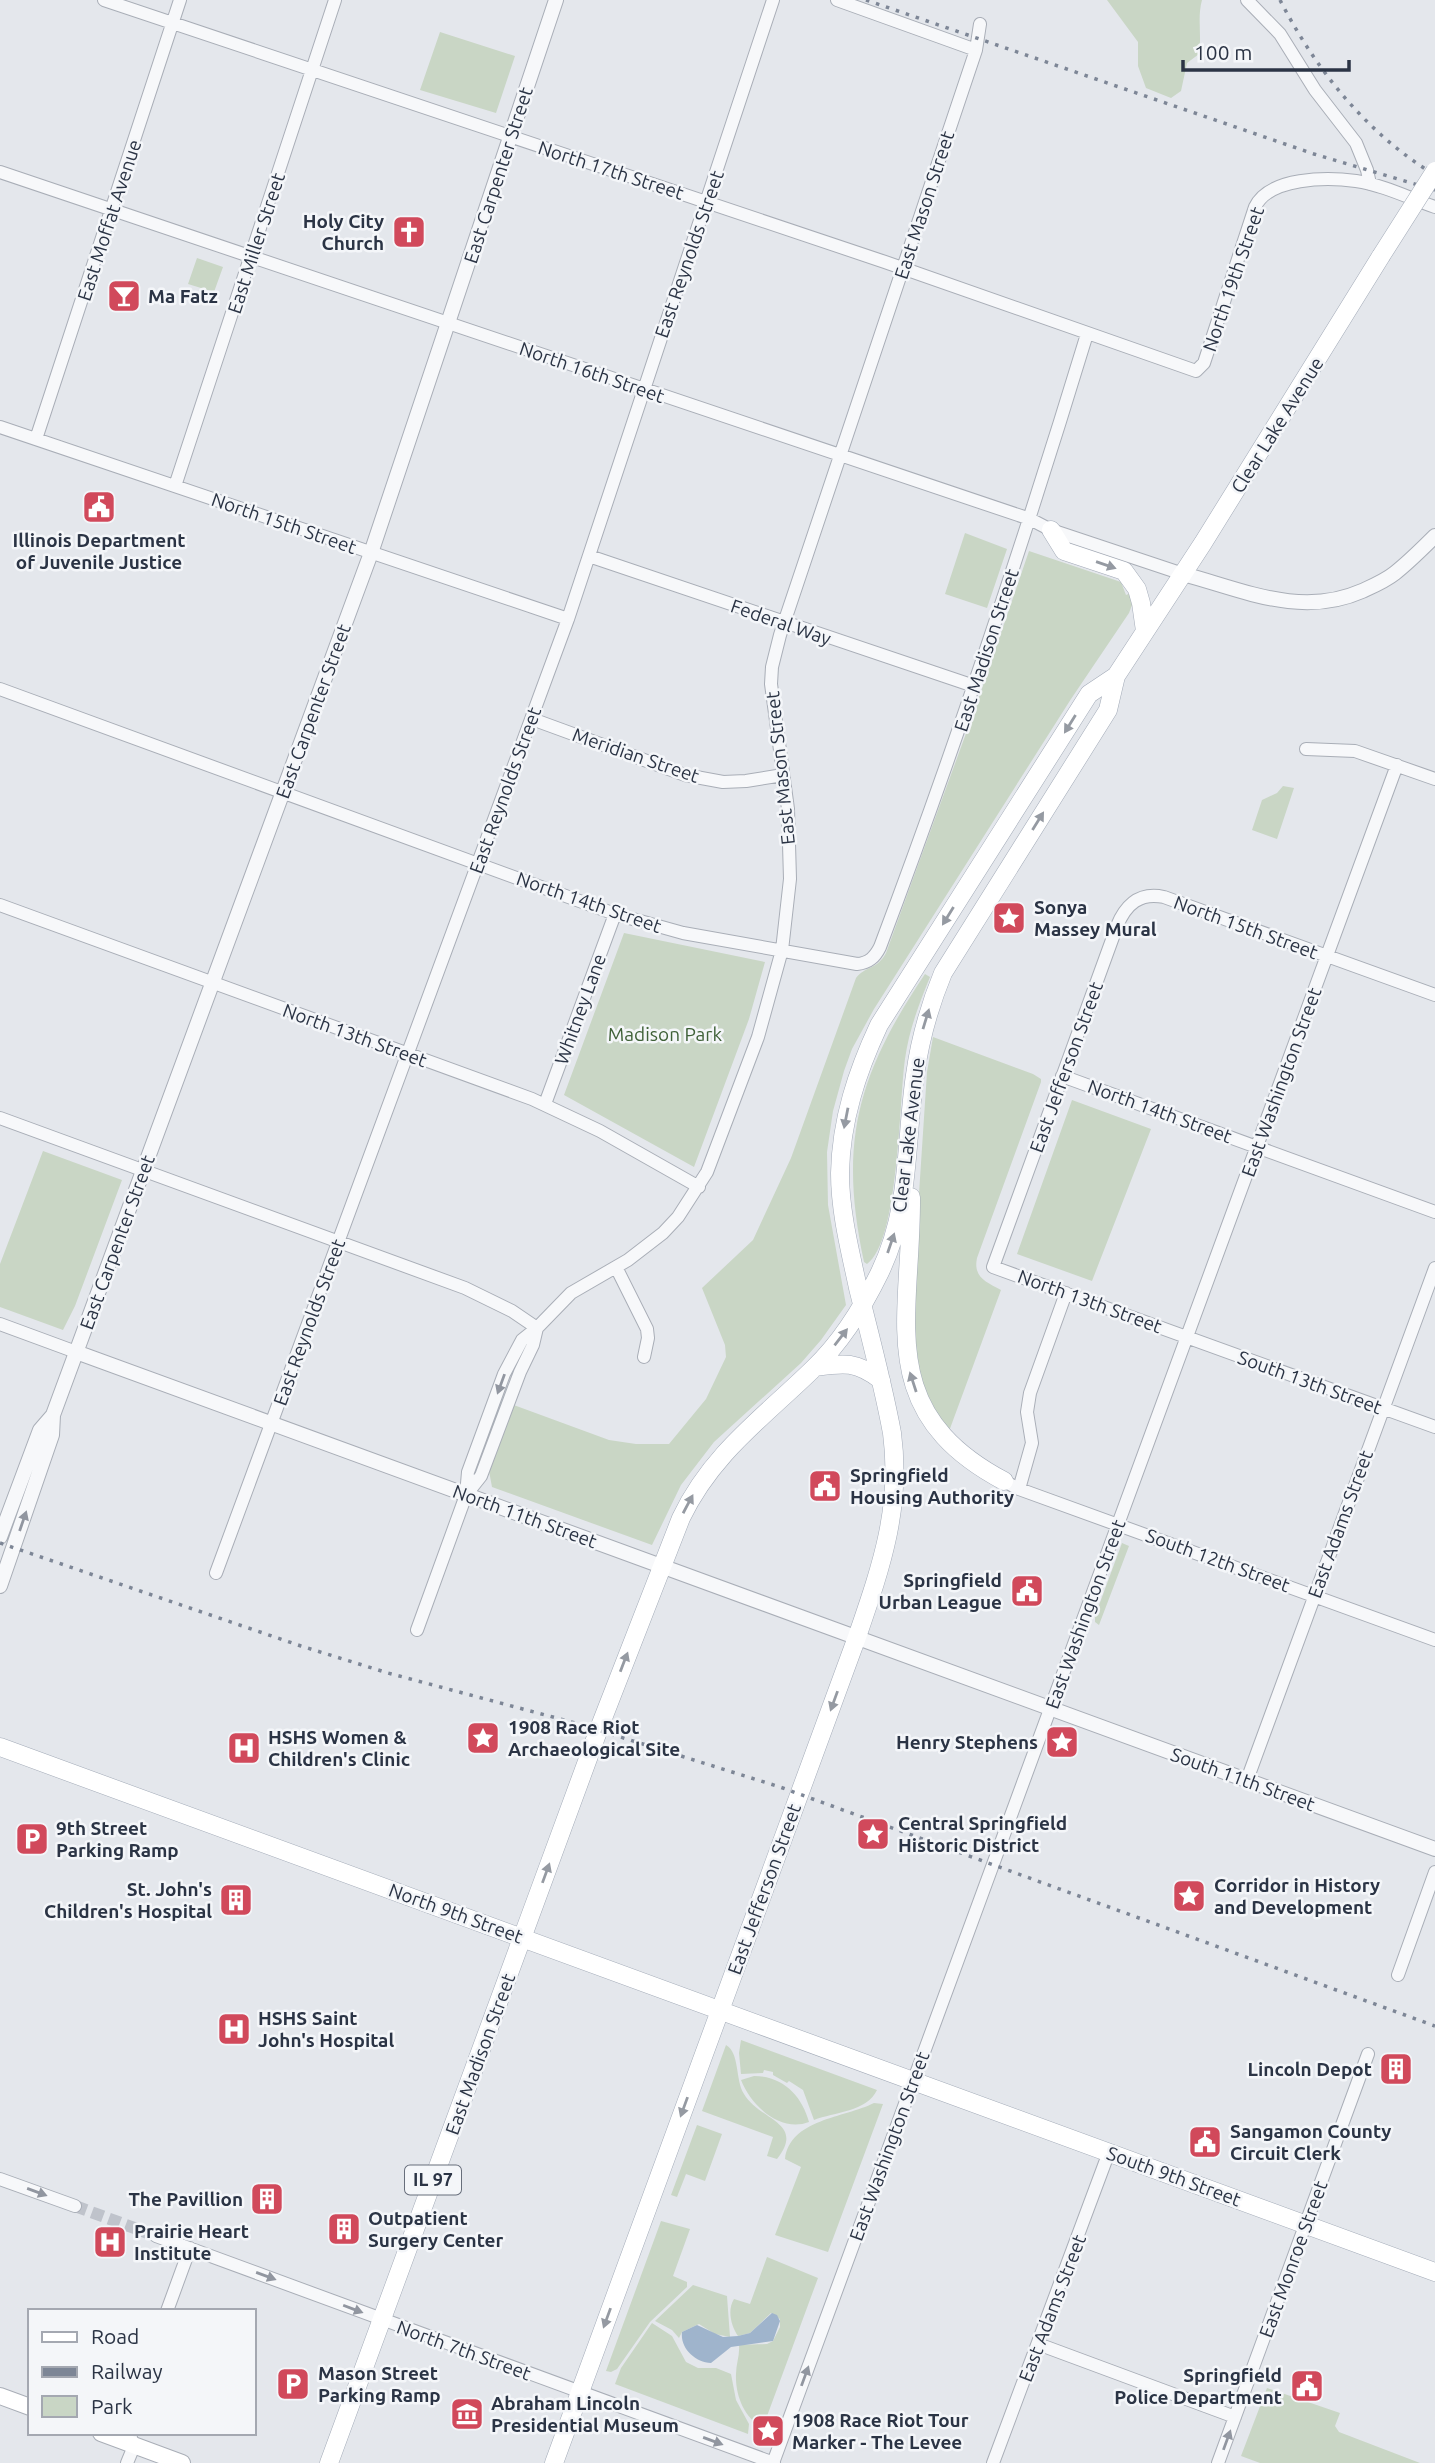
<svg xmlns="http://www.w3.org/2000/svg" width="1435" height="2463" viewBox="0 0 1435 2463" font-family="Ubuntu,sans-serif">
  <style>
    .green { fill: #c9d6c5 }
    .water { fill: #9fb4cc }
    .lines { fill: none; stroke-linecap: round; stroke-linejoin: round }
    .minor-tunnel { stroke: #bfc3cb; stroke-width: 12; stroke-dasharray: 12 6; stroke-linecap: butt }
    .minor-casing { stroke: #a9aeb7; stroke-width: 14 }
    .tertiary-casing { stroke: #a9aeb7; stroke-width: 16 }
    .secondary-casing { stroke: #a9aeb7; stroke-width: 18 }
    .primary-casing { stroke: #a3abb8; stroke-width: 19 }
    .minor { stroke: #f7f8fa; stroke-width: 12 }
    .tertiary { stroke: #f7f8fa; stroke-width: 14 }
    .secondary { stroke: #fff; stroke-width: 16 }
    .primary { stroke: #fff; stroke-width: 18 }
    .rail { stroke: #7d8696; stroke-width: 3.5; stroke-dasharray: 3.5 7; stroke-linecap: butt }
    .primary-bridge-casing { stroke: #a3abb8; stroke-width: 19; stroke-linecap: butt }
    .primary-bridge { stroke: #fff; stroke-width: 18 }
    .oneway { fill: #959aa2 }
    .oneway2 { fill: #9196a0 }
    .labels { text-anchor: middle; stroke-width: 5; stroke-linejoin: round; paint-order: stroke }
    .shield { fill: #f4f6f9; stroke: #676e7b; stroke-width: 2 }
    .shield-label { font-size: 18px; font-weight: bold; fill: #2b3445 }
    .street-label { font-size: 19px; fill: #2b3445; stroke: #f4f6f9 }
    .poi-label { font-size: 19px; font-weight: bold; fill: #2b3445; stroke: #f4f6f9; text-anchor: start }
    .park-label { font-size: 19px; fill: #3f6138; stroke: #f4f6f9 }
  </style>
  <rect width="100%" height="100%" fill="#e4e7ec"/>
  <path class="green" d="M1107,0h95c-5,18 0,35 -3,54l-12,9 -6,28 -10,7 -25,-10 -8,-22v-24z
    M440,32l75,24 -19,57 -76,-23z
    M197,258l26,9 -9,25 -26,-8z
    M965,533l42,16 -20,59 -42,-14z
    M1029,551l92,31 5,13 5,-2 1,12 -3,8 -58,86 -197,310 -22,40 -8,22 -11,40 -6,41 1,53 18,100 -25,35 -20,23 -87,79 -33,43 -29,60 -160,-58 -3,-16 22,-67 98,36 27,4h33l37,-45 20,-42 -1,-12 -23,-57 51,-48 38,-82 65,-180c9,-12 21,-8 30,-25l90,-247z
    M1283,786l11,2 -17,51 -25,-9 10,-30 15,-7z
    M624,933l141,29 -16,57 -55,148 -130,-72z
    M925,974l5,3c-11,27 -21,53 -25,82 -6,41 -6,183 -38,205l-3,-2c-26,-120 -6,-188 61,-288z
    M933,1037l100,37 8,5v3l-64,176c-4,19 9,24 24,32l-53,144 -34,-65 -2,-69 15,-228z
    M1072,1100l79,29 -59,152 -75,-27z
    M43,1151l79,29 -47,126 -12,24 -63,-23v-43z
    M1122,1543l7,3 -30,79 -4,-3v-6z
    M741,2040l136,50c-10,22 -43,22 -63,30l-11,-30 -14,-9 -2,2 -14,-8v-3l-9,-2 -1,3 -22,1 -2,-21z
    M726,2045c14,8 9,35 18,49 16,27 62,28 33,65l-10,-3 6,-19 -71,-26z
    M754,2076c29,0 48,20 55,46 -28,11 -58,-16 -68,-42z
    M874,2103l9,1 -55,148 -53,-17 26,-68 -16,-8c5,-40 59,-41 89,-56z
    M697,2125l25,9 -17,47 -19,-7 -9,23 -6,-2z
    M661,2221l29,8 -17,47 14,6v5l-37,35 -33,47 -6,3 -5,-1z
    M767,2257l51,21 -55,149c-19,-8 -28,-33 -27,-53 0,-10 4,-19 3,-29l28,-1 6,-3 7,-14v-8l-9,-6 -21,20 -12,3c-7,-10 -11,-26 -4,-37l16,5z
    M693,2285l34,11 3,41 -15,-3 -16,-10 -17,8 -3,6 -7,-8 -17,-9z
    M652,2323l20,13 14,26 12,6h18l15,6 5,26 13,24 -1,10 -133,-50 6,-16z
    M1267,2388l73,25 -5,13 4,6 81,31h-160l-19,-7z"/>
  <path class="water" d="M772,2313l5,2 3,6 -7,20 -42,6 -20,16c-16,-1 -31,-15 -29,-31l15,-7 26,12 15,-1 12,-3z"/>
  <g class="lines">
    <path class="minor-tunnel" d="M75,2206l81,30"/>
    <defs>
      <path id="minor" d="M104,0l781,262 311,109 8,-8 51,-156c14,-30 72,-30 101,-26 27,4 53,17 79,26
        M837,0l139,50
        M1247,0l33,34 35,56 41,53 11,27 3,14
        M0,172l1030,347 21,11 132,44
        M0,427l568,192
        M36,439l144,-439
        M175,486l160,-486
        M589,556l385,130
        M0,689l615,225 68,19 174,31c12,-1 18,-7 23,-17 76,-202 144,-406 207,-613
        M532,719l153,56 38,7 23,-1 37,-6
        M1306,749l49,2 80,28
        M0,905l532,194 68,32 99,56
        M1435,995l-271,-98c-24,-5 -38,7 -47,29l-124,341 442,160
        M1062,1076l373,136
        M545,1104l70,-190
        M0,1118l465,170 47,23 25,17
        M616,1267l31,62 1,9 -4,19
        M0,1324l76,28
        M1004,1481l15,8 416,151
        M1019,1489l13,-46 -5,-31 3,-19 36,-100
        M466,1495l2,-23 36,-98 18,-34 15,-12 34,-35 57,-33 35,-27 15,-16 29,-45 51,-135 24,-87 8,-71 -2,-70 -17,-125 1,-17 8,-32 196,-585 4,-26
        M216,1573l352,-954 205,-619
        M417,1630l49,-135 15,-19 39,-104 13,-27 4,-17
        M1247,1780l188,-512
        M1398,1975l37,-103
        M0,2179l75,27
        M156,2236l618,227
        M167,2311l23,-63
        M1038,2344l197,73
        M127,2463l7,-17 -5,-13
        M773,2463l624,-1698
        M993,2463l116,-311
        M1218,2463l150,-409"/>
      <path id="tertiary" d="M1183,574c60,16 118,44 179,17 11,-5 23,-10 33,-18 14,-11 27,-24 40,-37
        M76,1352l1359,497
        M0,1537l40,-107 13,-15
        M0,1586l52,-151 1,-20 318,-862 185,-553"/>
      <path id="secondary" d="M0,2396l30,11
        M101,2433l81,30"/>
      <path id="primary" d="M1051,530l13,21 60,20 13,18 4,14 4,28
        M911,1197c1,121 -39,214 93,284
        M815,1367c29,-4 41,-6 66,13
        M0,1747l1435,525
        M329,2463l271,-737 81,-208c31,-65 83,-101 133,-150 28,-27 49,-61 66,-96 31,-64 25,-129 35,-197 5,-36 14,-68 28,-102l165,-263 8,-34 87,-133 178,-287
        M554,2463l303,-826c24,-70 45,-129 35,-204 -9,-49 -22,-97 -34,-145 -8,-38 -18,-76 -18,-115 1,-53 17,-101 39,-148l210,-331 27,-18"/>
    </defs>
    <use href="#minor" class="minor-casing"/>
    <use href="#tertiary" class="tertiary-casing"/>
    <use href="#secondary" class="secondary-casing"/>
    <use href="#primary" class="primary-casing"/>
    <use href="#minor" class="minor"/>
    <use href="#tertiary" class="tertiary"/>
    <use href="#secondary" class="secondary"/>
    <use href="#primary" class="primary"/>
    <path class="rail" d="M866,0l448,154 121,36
      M1280,0c36,70 87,134 155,175
      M0,1543l301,103 87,27 191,51 201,63 655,239"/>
    <defs>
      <path id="primary-bridge" d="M1381,256l54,-85"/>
    </defs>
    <use href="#primary-bridge" class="primary-bridge-casing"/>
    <use href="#primary-bridge" class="primary-bridge"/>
  </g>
  <defs><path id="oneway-solid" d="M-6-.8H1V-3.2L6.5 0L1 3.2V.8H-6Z" transform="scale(1.75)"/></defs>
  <g class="oneway">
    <use href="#oneway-solid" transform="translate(1106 565) rotate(19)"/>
    <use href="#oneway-solid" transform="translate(1070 724) rotate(122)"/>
    <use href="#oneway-solid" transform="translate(1038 821) rotate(-58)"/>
    <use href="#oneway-solid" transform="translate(948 916) rotate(122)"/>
    <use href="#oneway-solid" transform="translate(926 1019) rotate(-73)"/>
    <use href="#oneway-solid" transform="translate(846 1118) rotate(101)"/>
    <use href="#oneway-solid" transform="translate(891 1243) rotate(-71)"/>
    <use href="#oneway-solid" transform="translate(841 1337) rotate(-52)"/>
    <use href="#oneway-solid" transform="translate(913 1382) rotate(-108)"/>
    <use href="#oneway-solid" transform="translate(688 1504) rotate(-62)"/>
    <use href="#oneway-solid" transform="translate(624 1662) rotate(-69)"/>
    <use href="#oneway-solid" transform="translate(834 1701) rotate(110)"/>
    <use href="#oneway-solid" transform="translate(546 1873) rotate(-70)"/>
    <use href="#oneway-solid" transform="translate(684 2107) rotate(110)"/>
    <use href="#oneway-solid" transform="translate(607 2318) rotate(110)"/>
  </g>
  <g class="oneway2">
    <use href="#oneway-solid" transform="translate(501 1384) rotate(110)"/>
    <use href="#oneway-solid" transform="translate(23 1521) rotate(-71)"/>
    <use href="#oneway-solid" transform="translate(37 2192) rotate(20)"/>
    <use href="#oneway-solid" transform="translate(266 2276) rotate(20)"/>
    <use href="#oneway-solid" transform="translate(353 2309) rotate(21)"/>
    <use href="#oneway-solid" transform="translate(805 2376) rotate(-70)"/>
    <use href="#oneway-solid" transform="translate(1227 2440) rotate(-70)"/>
    <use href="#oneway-solid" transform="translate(713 2441) rotate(20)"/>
  </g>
  <defs>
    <symbol id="church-square" viewBox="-11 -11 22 22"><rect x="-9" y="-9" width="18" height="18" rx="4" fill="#d1495b" stroke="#f4f6f9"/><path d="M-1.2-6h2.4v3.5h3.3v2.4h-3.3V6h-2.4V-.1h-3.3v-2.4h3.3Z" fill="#fff"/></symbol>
    <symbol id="bar-square" viewBox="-11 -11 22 22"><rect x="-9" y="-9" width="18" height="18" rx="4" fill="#d1495b" stroke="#f4f6f9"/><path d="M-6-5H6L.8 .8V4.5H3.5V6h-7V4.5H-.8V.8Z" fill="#fff"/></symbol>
    <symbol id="civic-square" viewBox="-11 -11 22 22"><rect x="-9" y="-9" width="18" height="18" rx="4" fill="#d1495b" stroke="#f4f6f9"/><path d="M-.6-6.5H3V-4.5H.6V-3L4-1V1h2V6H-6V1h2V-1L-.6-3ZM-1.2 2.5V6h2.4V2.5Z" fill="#fff"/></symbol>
    <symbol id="sight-square" viewBox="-11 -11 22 22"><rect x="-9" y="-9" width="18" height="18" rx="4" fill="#d1495b" stroke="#f4f6f9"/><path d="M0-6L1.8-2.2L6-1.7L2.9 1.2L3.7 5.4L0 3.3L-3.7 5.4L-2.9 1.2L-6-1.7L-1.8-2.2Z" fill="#fff"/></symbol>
    <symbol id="hospital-square" viewBox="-11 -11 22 22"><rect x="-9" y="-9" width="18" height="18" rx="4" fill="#d1495b" stroke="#f4f6f9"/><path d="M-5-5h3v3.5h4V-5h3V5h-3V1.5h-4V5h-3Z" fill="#fff"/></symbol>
    <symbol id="parking-square" viewBox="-11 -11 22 22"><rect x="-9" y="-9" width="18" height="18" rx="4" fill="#d1495b" stroke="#f4f6f9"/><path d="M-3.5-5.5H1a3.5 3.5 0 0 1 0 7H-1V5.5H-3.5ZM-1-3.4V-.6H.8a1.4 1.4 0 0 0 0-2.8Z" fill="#fff"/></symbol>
    <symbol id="building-square" viewBox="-11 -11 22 22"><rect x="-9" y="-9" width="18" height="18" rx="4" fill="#d1495b" stroke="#f4f6f9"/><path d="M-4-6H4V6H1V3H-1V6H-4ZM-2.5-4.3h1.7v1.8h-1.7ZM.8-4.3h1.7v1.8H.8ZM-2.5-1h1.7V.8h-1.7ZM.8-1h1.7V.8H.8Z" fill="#fff"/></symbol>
    <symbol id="museum-square" viewBox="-11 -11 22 22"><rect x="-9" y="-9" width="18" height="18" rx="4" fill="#d1495b" stroke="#f4f6f9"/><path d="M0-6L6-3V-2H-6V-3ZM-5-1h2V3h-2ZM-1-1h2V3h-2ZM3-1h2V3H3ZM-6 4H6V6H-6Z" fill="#fff"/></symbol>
  </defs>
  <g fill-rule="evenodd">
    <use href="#church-square" x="390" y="213" width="38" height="38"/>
    <use href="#bar-square" x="105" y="277" width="38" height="38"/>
    <use href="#civic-square" x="80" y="488" width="38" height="38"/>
    <use href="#sight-square" x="990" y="899" width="38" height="38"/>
    <use href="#civic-square" x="806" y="1467" width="38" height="38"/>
    <use href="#civic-square" x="1008" y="1572" width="38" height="38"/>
    <use href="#sight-square" x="464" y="1719" width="38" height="38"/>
    <use href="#sight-square" x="1043" y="1723" width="38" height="38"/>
    <use href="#hospital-square" x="225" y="1729" width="38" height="38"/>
    <use href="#sight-square" x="854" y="1815" width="38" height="38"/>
    <use href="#parking-square" x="13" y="1820" width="38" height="38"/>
    <use href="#sight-square" x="1170" y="1877" width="38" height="38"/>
    <use href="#building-square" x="217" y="1881" width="38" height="38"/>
    <use href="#hospital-square" x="215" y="2010" width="38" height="38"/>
    <use href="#building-square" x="1377" y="2050" width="38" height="38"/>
    <use href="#civic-square" x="1186" y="2123" width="38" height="38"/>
    <use href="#building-square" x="248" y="2180" width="38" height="38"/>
    <use href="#building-square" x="325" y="2210" width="38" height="38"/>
    <use href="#hospital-square" x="91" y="2223" width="38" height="38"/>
    <use href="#parking-square" x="274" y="2365" width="38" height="38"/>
    <use href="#civic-square" x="1288" y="2367" width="38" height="38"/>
    <use href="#museum-square" x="448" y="2395" width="38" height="38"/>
    <use href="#sight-square" x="749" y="2412" width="38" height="38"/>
  </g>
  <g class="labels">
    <rect class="shield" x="405" y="2165.5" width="56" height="29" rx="5"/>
    <g class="shield-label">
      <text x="433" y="2186">IL 97</text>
    </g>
    <g class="street-label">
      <text transform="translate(611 170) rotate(18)" y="7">North 17th Street</text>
      <text transform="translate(498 175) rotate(-72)" y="7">East Carpenter Street</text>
      <text transform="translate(924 205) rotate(-72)" y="7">East Mason Street</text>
      <text transform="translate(109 220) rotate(-72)" y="7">East Moffat Avenue</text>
      <text transform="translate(256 243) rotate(-72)" y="7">East Miller Street</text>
      <text transform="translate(689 254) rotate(-71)" y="7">East Reynolds Street</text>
      <text transform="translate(1233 279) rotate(-71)" y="7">North 19th Street</text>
      <text transform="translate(592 372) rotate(19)" y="7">North 16th Street</text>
      <text transform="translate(1277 425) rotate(-58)" y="7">Clear Lake Avenue</text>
      <text transform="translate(284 523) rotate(19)" y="7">North 15th Street</text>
      <text transform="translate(781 622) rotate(19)" y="7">Federal Way</text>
      <text transform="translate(986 650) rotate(-72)" y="7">East Madison Street</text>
      <text transform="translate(313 711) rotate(-70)" y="7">East Carpenter Street</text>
      <text transform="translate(636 755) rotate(19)" y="7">Meridian Street</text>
      <text transform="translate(780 768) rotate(-96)" y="7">East Mason Street</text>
      <text transform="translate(505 790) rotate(-70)" y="7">East Reynolds Street</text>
      <text transform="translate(589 902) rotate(19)" y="7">North 14th Street</text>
      <text transform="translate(1246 927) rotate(20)" y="7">North 15th Street</text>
      <text transform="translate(580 1009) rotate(-70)" y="7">Whitney Lane</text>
      <text transform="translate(355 1035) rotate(20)" y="7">North 13th Street</text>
      <text transform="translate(1066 1067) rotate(-70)" y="7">East Jefferson Street</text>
      <text transform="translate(1281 1082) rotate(-70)" y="7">East Washington Street</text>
      <text transform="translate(1160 1111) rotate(20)" y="7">North 14th Street</text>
      <text transform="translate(908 1135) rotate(-83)" y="7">Clear Lake Avenue</text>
      <text transform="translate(117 1242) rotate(-70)" y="7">East Carpenter Street</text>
      <text transform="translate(1090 1301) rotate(20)" y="7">North 13th Street</text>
      <text transform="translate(309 1322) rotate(-70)" y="7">East Reynolds Street</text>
      <text transform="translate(1310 1382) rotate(20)" y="7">South 13th Street</text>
      <text transform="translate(525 1516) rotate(20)" y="7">North 11th Street</text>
      <text transform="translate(1340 1524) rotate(-70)" y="7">East Adams Street</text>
      <text transform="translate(1218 1560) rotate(20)" y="7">South 12th Street</text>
      <text transform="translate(1085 1614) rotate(-70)" y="7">East Washington Street</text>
      <text transform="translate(1243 1779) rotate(20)" y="7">South 11th Street</text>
      <text transform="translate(764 1889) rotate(-70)" y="7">East Jefferson Street</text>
      <text transform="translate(456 1913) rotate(20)" y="7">North 9th Street</text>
      <text transform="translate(480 2054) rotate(-70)" y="7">East Madison Street</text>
      <text transform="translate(889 2146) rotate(-70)" y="7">East Washington Street</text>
      <text transform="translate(1174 2176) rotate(20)" y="7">South 9th Street</text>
      <text transform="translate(1293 2259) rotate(-70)" y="7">East Monroe Street</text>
      <text transform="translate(1052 2308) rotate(-69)" y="7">East Adams Street</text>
      <text transform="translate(464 2350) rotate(20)" y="7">North 7th Street</text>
    </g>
    <g class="poi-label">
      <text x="384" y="228" text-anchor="end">Holy City<tspan x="384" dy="22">Church</tspan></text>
      <text x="148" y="303">Ma Fatz</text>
      <text x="99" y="547" text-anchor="middle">Illinois Department<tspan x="99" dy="22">of Juvenile Justice</tspan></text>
      <text x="1034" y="914">Sonya<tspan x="1034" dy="22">Massey Mural</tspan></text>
      <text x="850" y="1482">Springfield<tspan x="850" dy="22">Housing Authority</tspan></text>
      <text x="1002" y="1587" text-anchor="end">Springfield<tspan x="1002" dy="22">Urban League</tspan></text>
      <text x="508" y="1734">1908 Race Riot<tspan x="508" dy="22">Archaeological Site</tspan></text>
      <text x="268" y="1744">HSHS Women &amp;<tspan x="268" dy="22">Children's Clinic</tspan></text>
      <text x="1038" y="1749" text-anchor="end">Henry Stephens</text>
      <text x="898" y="1830">Central Springfield<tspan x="898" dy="22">Historic District</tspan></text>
      <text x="56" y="1835">9th Street<tspan x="56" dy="22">Parking Ramp</tspan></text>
      <text x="1214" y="1892">Corridor in History<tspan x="1214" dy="22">and Development</tspan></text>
      <text x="212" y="1896" text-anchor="end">St. John's<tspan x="212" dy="22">Children's Hospital</tspan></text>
      <text x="258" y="2025">HSHS Saint<tspan x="258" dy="22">John's Hospital</tspan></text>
      <text x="1372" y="2076" text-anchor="end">Lincoln Depot</text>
      <text x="1230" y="2138">Sangamon County<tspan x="1230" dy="22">Circuit Clerk</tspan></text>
      <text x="243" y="2206" text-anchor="end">The Pavillion</text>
      <text x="368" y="2225">Outpatient<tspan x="368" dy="22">Surgery Center</tspan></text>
      <text x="134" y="2238">Prairie Heart<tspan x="134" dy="22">Institute</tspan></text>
      <text x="318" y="2380">Mason Street<tspan x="318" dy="22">Parking Ramp</tspan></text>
      <text x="1282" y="2382" text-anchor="end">Springfield<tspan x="1282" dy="22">Police Department</tspan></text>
      <text x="491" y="2410">Abraham Lincoln<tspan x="491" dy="22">Presidential Museum</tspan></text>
      <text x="792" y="2427">1908 Race Riot Tour<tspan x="792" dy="22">Marker - The Levee</tspan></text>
    </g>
    <g class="park-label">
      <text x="665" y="1041">Madison Park</text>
    </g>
  </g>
  <rect x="28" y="2309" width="228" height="126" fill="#f4f6f9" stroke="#a4a8b1" stroke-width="2"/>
  <rect x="42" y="2332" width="35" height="10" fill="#ffffff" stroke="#a4a8b1" stroke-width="2"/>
  <text x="91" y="2344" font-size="21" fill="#2b3445">Road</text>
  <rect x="42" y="2367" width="35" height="10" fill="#7d8696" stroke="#a4a8b1" stroke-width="2"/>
  <text x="91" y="2379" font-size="21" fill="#2b3445">Railway</text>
  <rect x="42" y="2396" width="35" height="21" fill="#c9d6c5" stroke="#a4a8b1" stroke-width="2"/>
  <text x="91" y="2414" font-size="21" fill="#2b3445">Park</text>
  <path d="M1183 60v10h166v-10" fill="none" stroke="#2b3445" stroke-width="3.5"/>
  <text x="1194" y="60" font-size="21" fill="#2b3445" stroke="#f4f6f9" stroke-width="5" paint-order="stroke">100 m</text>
</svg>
